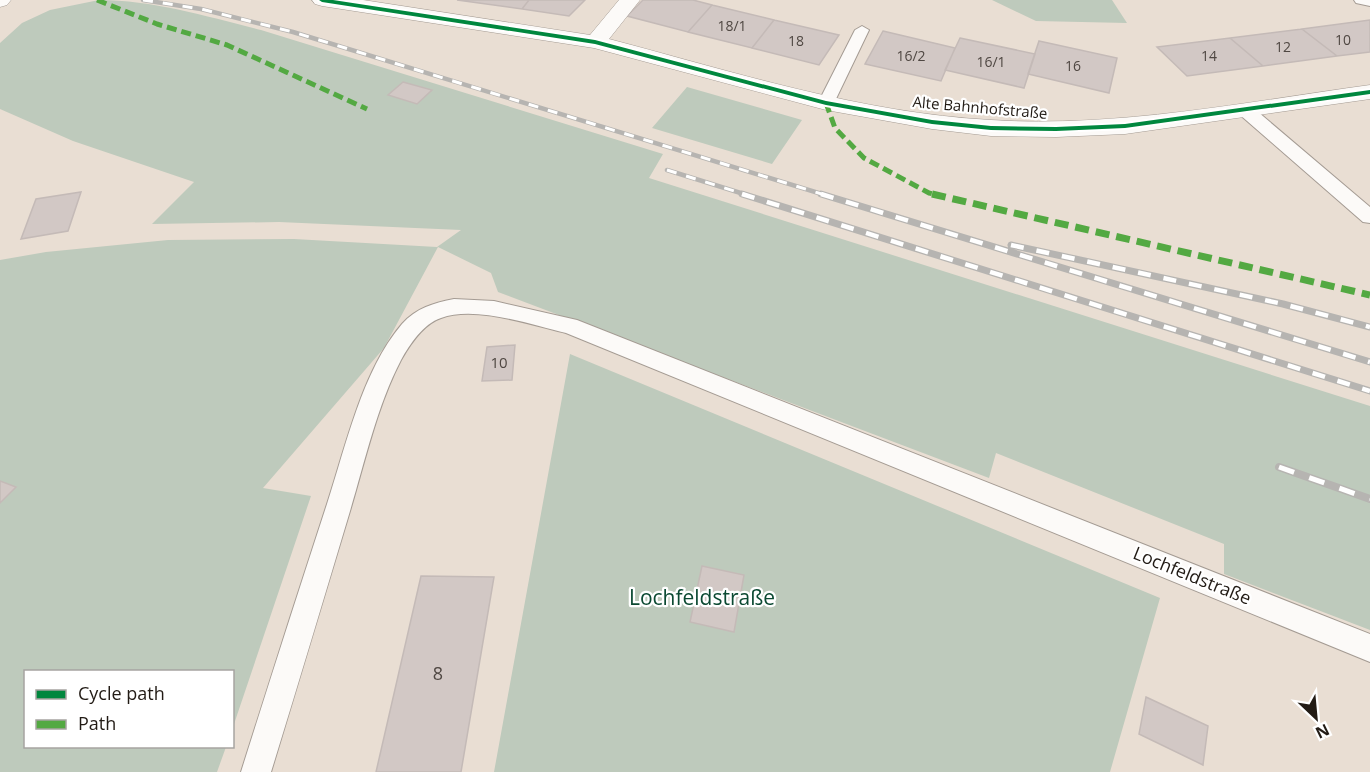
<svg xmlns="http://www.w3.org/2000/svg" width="1370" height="772" viewBox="0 0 1370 772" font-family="'Open Sans',sans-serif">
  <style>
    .green { fill: #becabc }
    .building { fill: #d2c8c5; stroke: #c4bab7; stroke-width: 1.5 }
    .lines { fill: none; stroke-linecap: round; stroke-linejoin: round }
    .service-casing { stroke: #a49b93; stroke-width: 2 }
    .minor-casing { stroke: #a49b93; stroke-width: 1 }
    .service { fill: #fcfaf8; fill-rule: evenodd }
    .minor { fill: #fcfaf8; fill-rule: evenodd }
    .rail-far2-casing { stroke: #b6b4b1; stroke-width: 4.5 }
    .rail-far1-casing { stroke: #b6b4b1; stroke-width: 7 }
    .rail-casing { stroke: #b6b4b1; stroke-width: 8 }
    .rail-far2 { stroke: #fff; stroke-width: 3; stroke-dasharray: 10; stroke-linecap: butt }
    .rail-far1 { stroke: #fff; stroke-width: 4.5; stroke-dasharray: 13; stroke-linecap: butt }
    .rail { stroke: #fff; stroke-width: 5; stroke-dasharray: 16; stroke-linecap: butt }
    .quiet-far1 { stroke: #53a942; stroke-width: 5; stroke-dasharray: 10 5; stroke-linecap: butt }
    .quiet { stroke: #53a942; stroke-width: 7; stroke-dasharray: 14 7; stroke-linecap: butt }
    .cycleway-casing { stroke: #fff; stroke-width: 4 }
    .cycleway { fill: #00873e; fill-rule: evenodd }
    .labels { text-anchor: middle; stroke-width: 4.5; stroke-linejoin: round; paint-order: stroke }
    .far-number-label { font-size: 14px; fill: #4f4742 }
    .far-street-label { font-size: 15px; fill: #221b15; stroke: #fff }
    .number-label { font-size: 15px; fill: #4f4742 }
    .street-label { font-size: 18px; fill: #221b15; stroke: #fff }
    .near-number-label { font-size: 18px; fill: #4f4742 }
    .near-park-label { font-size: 21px; fill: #0b4932; stroke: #fff }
  </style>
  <rect width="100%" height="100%" fill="#e9ded3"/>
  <path class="green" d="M99,0c54,0 110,17 162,30l402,124 -14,24 721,228v224l-146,-56v-30l-228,-91 -7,25 -491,-186 -7,-19 -53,-26 -54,101 -121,140 48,8 -78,231 -1,-55h-206v74l200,1 -9,25h-217v-512l46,-8 122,-12 126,-1 143,8 24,-17 -182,-8 -127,2 42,-42 -121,-41 -73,-32v-66l22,-20 28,-13z
    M992,0h120l15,23 -91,-2z
    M687,87l115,33 -30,44 -120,-36z
    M570,354l590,244 -50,174h-616z"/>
  <path class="building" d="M457,0h72l-7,9z
    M529,0h56l-16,16 -47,-7z
    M643,0h50l19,5 -24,27 -61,-16z
    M712,5l62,15 -22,28 -64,-16z
    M774,20l65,15 -20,30 -67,-17z
    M1370,20v32l-33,4 -35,-27z
    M1302,29l35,27 -74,10 -33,-28z
    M883,31l72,17 -14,33 -76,-17z
    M960,38l75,16 -11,34 -79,-18z
    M1230,38l33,28 -76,10 -30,-29z
    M1039,41l78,17 -8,35 -81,-19z
    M403,82l29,8 -15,14 -29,-9z
    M81,192l-13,39 -47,8 15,-40z
    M515,345l-3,35 -30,1 5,-34z
    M0,481l16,6 -16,16z
    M702,566l42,9 -10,57 -44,-10z
    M421,576l73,1 -33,195h-85z
    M1146,697l62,29 -5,39 -64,-31z"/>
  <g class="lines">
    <defs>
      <path id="service" d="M1354,0h16v6l-14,-3z
        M862,26l7,4 -35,73 -2,3h-12l-2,-3 37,-73z
        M1245,105l6,1 119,101v16l-7,-1 -124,-108 -2,-4z
        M454,299l40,2 83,19 793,314v28l-804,-329c-34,-8 -91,-28 -125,-15 -18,6 -31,26 -40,42 -24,46 -36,101 -51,151 -26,87 -52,174 -79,261h-30c28,-89 57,-179 86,-268 19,-58 35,-133 75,-180 14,-16 32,-21 52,-25z"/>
      <path id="minor" d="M0,0h11l-4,5 -7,2z
        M312,0h51l227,35 29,-35h21l-31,39c125,33 252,74 382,81 127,8 254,-18 379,-35v14l-245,35 -69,3 -65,-1 -59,-7 -106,-19 -232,-62 -272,-42 -7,-2z"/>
    </defs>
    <use href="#service" class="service-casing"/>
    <use href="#minor" class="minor-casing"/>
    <use href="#service" class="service"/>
    <use href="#minor" class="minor"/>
    <defs>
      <path id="rail-far2" d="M143,0l58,9 92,23 532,163
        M667,170l80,25"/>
      <path id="rail-far1" d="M742,194l628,197
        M821,194l549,168
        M1011,245l272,59 87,23"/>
      <path id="rail" d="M1279,467l91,32"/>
    </defs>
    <use href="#rail-far2" class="rail-far2-casing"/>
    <use href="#rail-far1" class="rail-far1-casing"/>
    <use href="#rail" class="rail-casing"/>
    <use href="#rail-far2" class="rail-far2"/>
    <use href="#rail-far1" class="rail-far1"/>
    <use href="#rail" class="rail"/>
    <path class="quiet-far1" d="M97,0l60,24 70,21 140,64
      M826,103l9,25 29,30 65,35 9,2"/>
    <path class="quiet" d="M932,194l438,101"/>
    <defs>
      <path id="cycleway" d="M319,0h14l262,40 231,61 106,19 59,6 65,1 69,-3 245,-34v4l-245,34 -69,3 -65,-1 -59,-6 -106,-19 -231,-61 -273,-42z"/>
    </defs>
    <use href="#cycleway" class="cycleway-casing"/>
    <use href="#cycleway" class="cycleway"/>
  </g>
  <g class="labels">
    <g class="far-number-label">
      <text x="732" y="31">18/1</text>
      <text x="1343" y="45">10</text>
      <text x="796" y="46">18</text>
      <text x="1283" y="52">12</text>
      <text x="911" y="61">16/2</text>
      <text x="1209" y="61">14</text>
      <text x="991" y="67">16/1</text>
      <text x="1073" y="71">16</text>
    </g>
    <g class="far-street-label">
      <text transform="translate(980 108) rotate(5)" y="5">Alte Bahnhofstraße</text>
    </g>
    <g class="number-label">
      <text x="499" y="368">10</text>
    </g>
    <g class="street-label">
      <text transform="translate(1192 576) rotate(22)" y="6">Lochfeldstraße</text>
    </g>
    <g class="near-number-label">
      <text x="438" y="680">8</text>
    </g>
    <g class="near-park-label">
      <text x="702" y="605">Lochfeldstraße</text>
    </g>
  </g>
  <rect x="24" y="670" width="210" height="78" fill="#ffffff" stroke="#a7a4a1" stroke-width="1.5"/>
  <rect x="36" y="690" width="30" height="9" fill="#00873e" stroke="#a7a4a1" stroke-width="1.5"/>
  <text x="78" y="700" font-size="18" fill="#221b15">Cycle path</text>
  <rect x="36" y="720" width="30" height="9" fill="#53a942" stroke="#a7a4a1" stroke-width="1.5"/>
  <text x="78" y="730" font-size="18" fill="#221b15">Path</text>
  <g transform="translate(1316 718) rotate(154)" stroke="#ffffff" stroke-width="4.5" paint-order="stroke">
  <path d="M0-4.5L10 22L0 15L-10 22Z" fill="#221b15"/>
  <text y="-9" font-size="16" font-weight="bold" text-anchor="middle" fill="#221b15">N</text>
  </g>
</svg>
